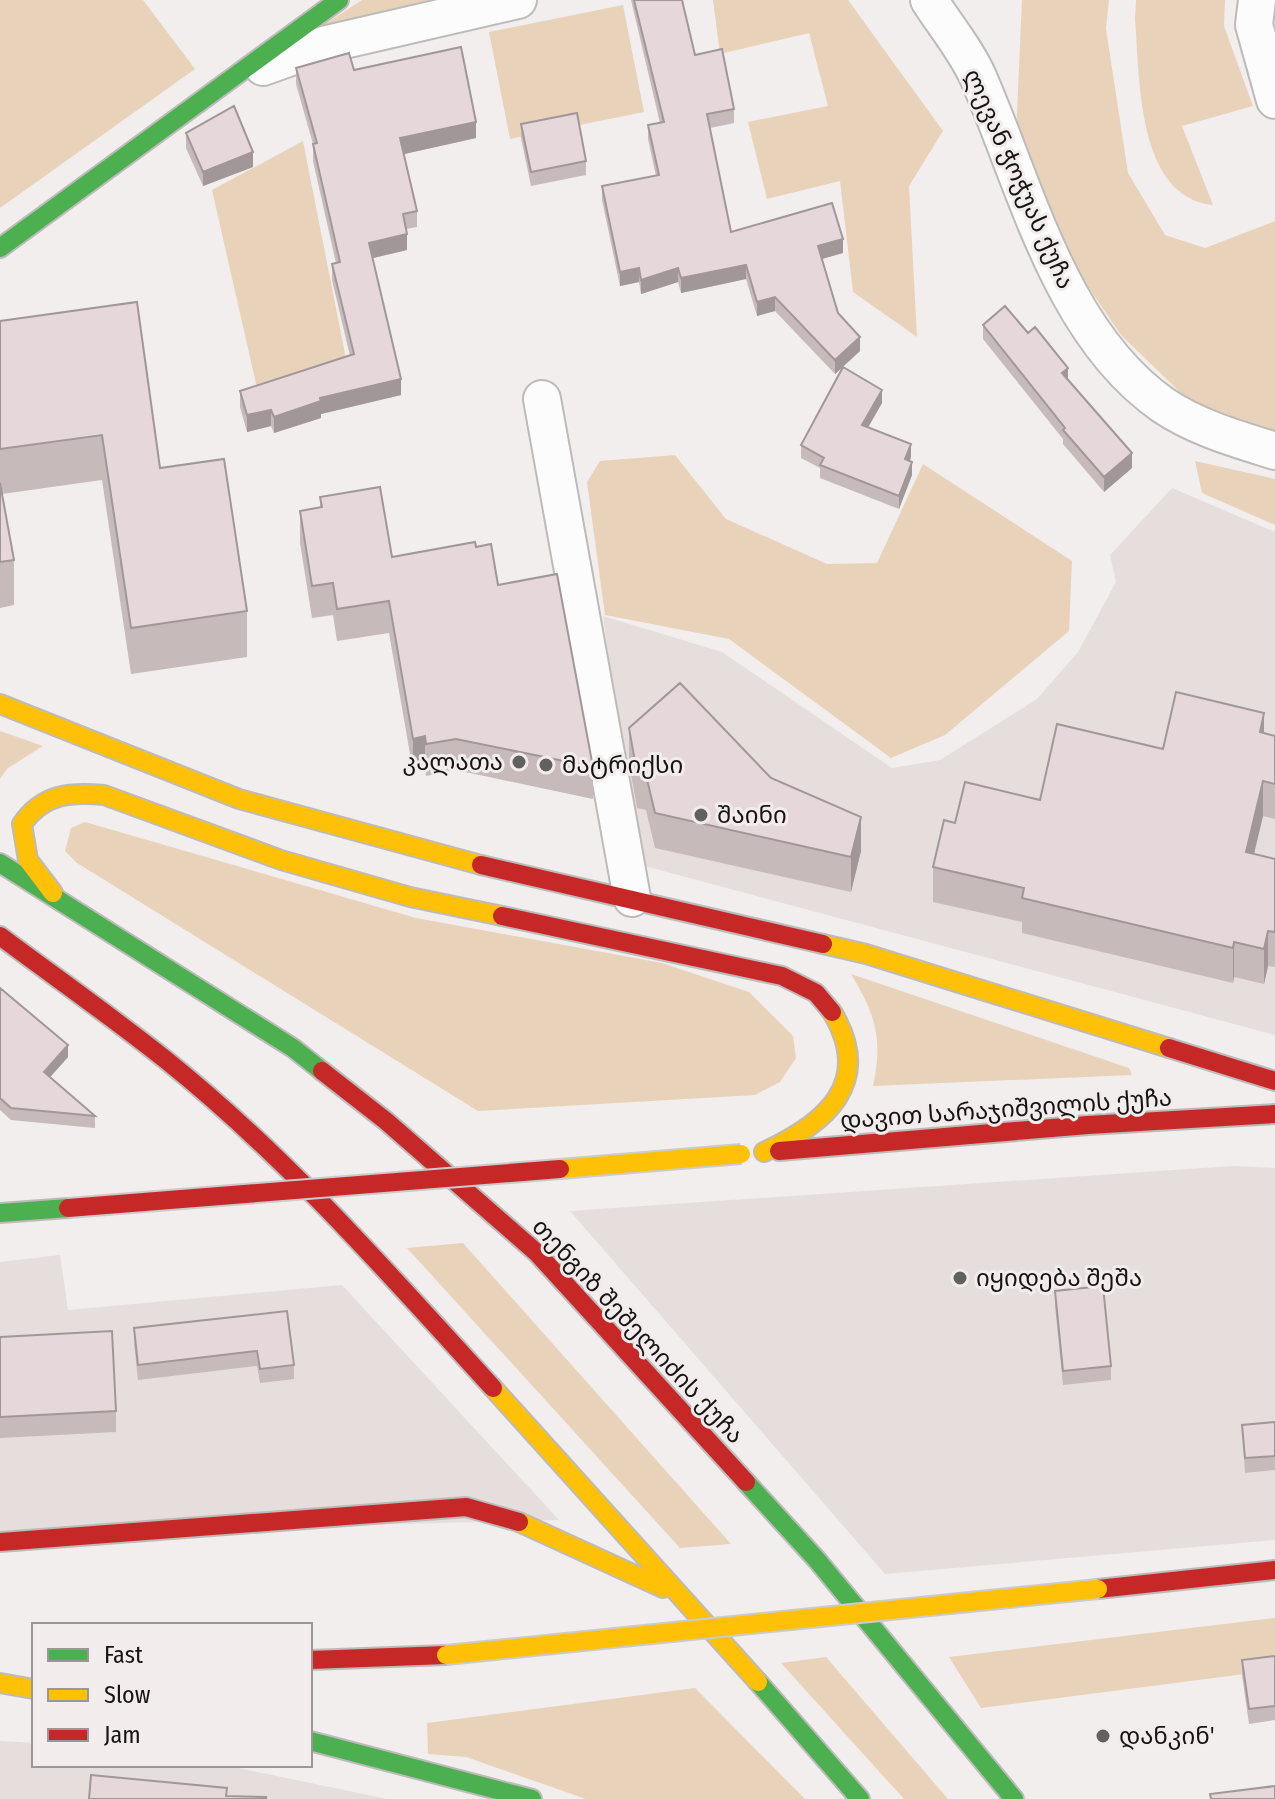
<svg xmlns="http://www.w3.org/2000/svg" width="1275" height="1799" viewBox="0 0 1275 1799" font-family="'Fira Sans Condensed','Noto Sans Georgian',sans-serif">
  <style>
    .built { fill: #e6dedc }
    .green { fill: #e9d2ba }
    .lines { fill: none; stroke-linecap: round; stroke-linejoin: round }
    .street-casing { stroke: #bdbbba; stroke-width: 40 }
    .fast-casing { stroke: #bdbbba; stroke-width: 22 }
    .slow-casing { stroke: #bdbbba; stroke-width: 22 }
    .jam-casing { stroke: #bdbbba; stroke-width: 22 }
    .street { stroke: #fdfcfc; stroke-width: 36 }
    .fast { stroke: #4caf50; stroke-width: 18 }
    .slow { stroke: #ffc107; stroke-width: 18 }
    .jam { stroke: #c62828; stroke-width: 18 }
    .slow-bridge-casing { stroke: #cccaca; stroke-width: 22; stroke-linecap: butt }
    .jam-bridge-casing { stroke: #cccaca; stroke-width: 22; stroke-linecap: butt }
    .slow-bridge { stroke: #ffc107; stroke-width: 18 }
    .jam-bridge { stroke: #c62828; stroke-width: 18 }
    .wall { fill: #c6babb }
    .shaded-wall { fill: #a19799 }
    .building { fill: #e6d8da; stroke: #a19799; stroke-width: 2 }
    .poi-dot { fill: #636160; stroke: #f2edec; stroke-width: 3 }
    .labels { text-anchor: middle; stroke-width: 6; stroke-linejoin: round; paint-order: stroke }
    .street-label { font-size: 24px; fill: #161514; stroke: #f2edec }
    .poi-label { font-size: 24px; fill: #161514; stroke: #f2edec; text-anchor: start }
  </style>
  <rect width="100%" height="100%" fill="#f1eeed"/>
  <path class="built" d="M1172,488l103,44v503l-638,-171 -34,-248 119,36 170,116 48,-8 97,-61 41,-47 38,-70 -6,-27z
    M1232,1166l43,2v372l-390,34 -315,-363z
    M60,1255l8,55 274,-25 217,235 -559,14v-272z
    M0,1741l34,2v22h190l163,34h-387z"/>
  <path class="green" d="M0,0h143l52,69 -195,139z
    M362,0h94l-168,48z
    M713,0h135l95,131 -34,55 8,151 -64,-45 -13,-111 -73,18 -19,-77 80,-16 -19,-73 -89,21z
    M1022,0h87l-3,29 22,144 37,62 40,13 70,-27v212l-51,-15 -43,-25 -60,-58 -51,-75 -54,-125z
    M1136,0h89l-1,26 29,80 -71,20 31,79c-77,-8 -73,-128 -78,-186z
    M623,5l21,107 -134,27 -21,-107z
    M303,141l44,223 -90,24 -45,-198z
    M675,455l51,64 101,45 50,-1 46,-99 149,97 -3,70 -124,104 -54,23 -162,-119 -124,-24 -18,-133 13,-21z
    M1195,461l80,18v46l-73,-32z
    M0,731l43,15 -35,22 -8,11z
    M85,822l331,96 246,45 87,29 44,44 3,22 -16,24 -25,13 -277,16 -401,-248 -12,-12 6,-23z
    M851,974l278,94 3,7 -259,11c10,-48 3,-70 -22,-112z
    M463,1243l268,301 -51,4 -273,-300z
    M1275,1618v52l-294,38 -32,-51z
    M826,1657l122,142h-44l-123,-136z
    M695,1688l110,111h-219l-120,-42 -38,-3 -1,-31z"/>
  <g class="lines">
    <defs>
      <path id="street" d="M929,0c16,25 37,50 49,77 48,109 82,256 185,328 34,23 74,34 112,46
        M1257,0l-3,25 21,75
        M263,67l64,-23 191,-44
        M542,399l90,499"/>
      <path id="fast" d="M0,248l339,-248
        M0,863l293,185 29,23
        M0,1213l68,-5
        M746,1482l71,78 197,239
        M758,1682l102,117
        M310,1741l222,58"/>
      <path id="slow" d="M0,704l239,95 242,66
        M53,893l-25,-33 -6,-36c21,-30 47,-32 82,-29l177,65 129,37 92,19
        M823,944l43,10 303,94
        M764,1152c61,-28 111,-69 68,-140
        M493,1388l265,294
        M519,1522l144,66
        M0,1683l34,6"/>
      <path id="jam" d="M481,865l342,79
        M502,916l280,60 34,17 16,19
        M0,936c55,41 112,81 166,124 121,97 223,214 327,328
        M1169,1048l106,33
        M322,1071l64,50 151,132 209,229
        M779,1151l309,-26 187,-11
        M0,1542l466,-35 53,15
        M1098,1589l177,-19
        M310,1660l136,-5"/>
    </defs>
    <use href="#street" class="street-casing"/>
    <use href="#fast" class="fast-casing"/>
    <use href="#slow" class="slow-casing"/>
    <use href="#jam" class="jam-casing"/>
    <use href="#street" class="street"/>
    <use href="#fast" class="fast"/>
    <use href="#slow" class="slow"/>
    <use href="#jam" class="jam"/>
    <defs>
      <path id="slow-bridge" d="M560,1169l181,-15
        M446,1655l652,-66"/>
      <path id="jam-bridge" d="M68,1208l492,-39"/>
    </defs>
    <use href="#slow-bridge" class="slow-bridge-casing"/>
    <use href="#jam-bridge" class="jam-bridge-casing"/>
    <use href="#slow-bridge" class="slow-bridge"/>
    <use href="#jam-bridge" class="jam-bridge"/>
  </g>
  <path class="wall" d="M631,0h51l13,55 39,54v14l-24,5 21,104 112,21 -21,6 16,54 22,38 -25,23 -60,-63 -18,5 -11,-37 -65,14 -3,-11 -37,12 -2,-12 -19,4 -18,-86v-14l54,-10 -8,-37v-14l12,-2z
    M296,68l58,2 122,68 -72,16 13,57v16l-11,2 1,21 -34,8 28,137 -80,19v4l-47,15 -3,-7 -24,6 -7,-25v-16l110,-35 -18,-76v-16l4,-1 -23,-102v-17l-17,-60z
    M521,124l65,37v14l-55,11 -10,-48z
    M186,133l67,34 -50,19 -17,-38z
    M0,321l160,147 87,143v46l-116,17 -29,-194 -100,14 12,66v45l-14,3z
    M983,325l85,55 64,88 -28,24 -41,-48v-5l-80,-100z
    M882,403l-14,24 43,30 -1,4 2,14 -13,34 -79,-31v-10l-19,-10v-13z
    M320,497l72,60 84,-10 22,38 95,182v32l-137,-29 -30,6 -1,-8 -12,3 -24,-138 -52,8 -4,-26 -21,3 -12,-75v-32l20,-4z
    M629,728l142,50 90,73 -10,41 -196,-44 -9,-38 -9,-2 -8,-45z
    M1264,733l11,3v83l-12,-3 -9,38 21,5v108l-7,-1 -4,18 -30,-7 -1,6 -211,-50v-11l-89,-20v-35l22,-44 85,-23 123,-51z
    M0,988l68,69 -18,20 45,39v12l-84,-8 -11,-10z
    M1055,1291l56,75v14l-48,5 -8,-79z
    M287,1311l7,54v14l-34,4 -3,-17 -119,14 -4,-37v-15z
    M0,1337l116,74v21l-116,6z
    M1275,1422v48l-30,3 -3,-48z
    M1275,1656v64l-26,4 -7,-49v-15z"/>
  <path class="shaded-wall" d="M476,122v16l-76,17v-17z
    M253,152v15l-50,19v-14z
    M407,234v16l-38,9v-16z
    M843,239v14l-25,7v-14z
    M746,265v14l-65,14v-15z
    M639,268v14l-19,4v-14z
    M678,268v14l-37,12v-14z
    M775,297v14l-18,5v-14z
    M860,337v14l-25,23v-14z
    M1068,368v14l-6,-9z
    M401,379v16l-80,19v4l-47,15v-16l46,-19z
    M882,390v13l-20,35v-13z
    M271,410v16l-24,6v-17z
    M911,444v13l-6,15v-13z
    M1132,453v15l-28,24v-15z
    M912,462v13l-13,34v-13z
    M1264,713v35l-4,-16z
    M425,736v32l-12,3v-32z
    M1263,781v35l-17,71v-35z
    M861,817v34l-10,41v-35z
    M1268,931v35l-4,18v-35z
    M1234,942v35l-1,6v-35z
    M68,1045v12l-24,27v-12z"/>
  <path class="building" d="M634,0h48l13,55 27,-6 12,60 -27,5 24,118 101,-29 11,36 -25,7 20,67 22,24 -25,23 -60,-63 -18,5 -11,-37 -65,13 -3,-10 -37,12 -2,-12 -19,4 -18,-86 57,-11 -11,-50 16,-3z
    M461,47l15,75 -76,16 17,73 -14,3 4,20 -38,9 32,136 -81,19 1,3 -47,16 -3,-7 -24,5 -7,-24 114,-37 -22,-90 8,-2 -27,-118 4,-1 -21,-75 53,-15 5,17z
    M234,106l19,46 -50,20 -17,-39z
    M577,113l9,48 -55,11 -10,-48z
    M137,302l23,166 64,-9 23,152 -116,17 -29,-193 -102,14v-128z
    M1005,306l23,27 7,-6 33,41 -6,5 70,80 -28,24 -41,-47 2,-2 -82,-103z
    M843,367l39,23 -20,35 49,19 -6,15 7,3 -13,34 -79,-31 4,-7 -23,-13z
    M0,483l14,77 -14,2z
    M380,487l12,70 83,-15 1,5 15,-3 7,41 59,-11 36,193 -137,-28 -30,5 -1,-8 -12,3 -24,-138 -52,8 -4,-26 -21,3 -12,-75 22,-4 -2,-10z
    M680,683l91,95 90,39 -10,40 -196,-44 -9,-38 -9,-2 -8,-45z
    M1176,692l88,21 -4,19 15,4v48l-12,-3 -17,71 29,7v73l-7,-1 -4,18 -30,-7 -1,6 -211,-50 2,-10 -91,-21 11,-47 11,3 10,-41 75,18 17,-76 106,25z
    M0,988l68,57 -24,27 51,44 -84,-8 -11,-10z
    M1103,1286l8,80 -48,5 -8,-80z
    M287,1311l7,54 -34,4 -3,-18 -119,14 -4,-37z
    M112,1331l4,80 -116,6v-80z
    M1275,1422v34l-30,2 -3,-33z
    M1275,1656v50l-26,3 -7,-49z
    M91,1775l136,13 -1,8 40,1v2h-177z
    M1275,1786v13h-64l-1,-5z"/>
  <g class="poi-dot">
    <circle cx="519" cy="762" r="8"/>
    <circle cx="546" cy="765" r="8"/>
    <circle cx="701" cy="815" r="8"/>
    <circle cx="960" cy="1278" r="8"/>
    <circle cx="1103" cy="1736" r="8"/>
  </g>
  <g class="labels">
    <g class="street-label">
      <text transform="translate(1019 179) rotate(66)" y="8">ლევან ჭოჭუას ქუჩა</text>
      <text transform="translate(1006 1109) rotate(-4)" y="8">დავით სარაჯიშვილის ქუჩა</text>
      <text transform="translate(638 1331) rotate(47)" y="8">თენგიზ შეშელიძის ქუჩა</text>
    </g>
    <g class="poi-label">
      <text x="503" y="770" text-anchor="end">კალათა</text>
      <text x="562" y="773">მატრიქსი</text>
      <text x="717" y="823">შაინი</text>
      <text x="976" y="1286">იყიდება შეშა</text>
      <text x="1119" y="1744">დანკინ'</text>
    </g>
  </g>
  <rect x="32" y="1623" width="280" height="144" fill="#f2edec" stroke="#9a9796" stroke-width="2"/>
  <rect x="48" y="1649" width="40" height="12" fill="#4caf50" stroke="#9a9796" stroke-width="2"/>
  <text x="104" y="1663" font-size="24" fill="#161514">Fast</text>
  <rect x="48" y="1689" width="40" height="12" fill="#ffc107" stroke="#9a9796" stroke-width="2"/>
  <text x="104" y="1703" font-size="24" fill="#161514">Slow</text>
  <rect x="48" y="1729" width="40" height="12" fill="#c62828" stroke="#9a9796" stroke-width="2"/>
  <text x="104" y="1743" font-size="24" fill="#161514">Jam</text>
</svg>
